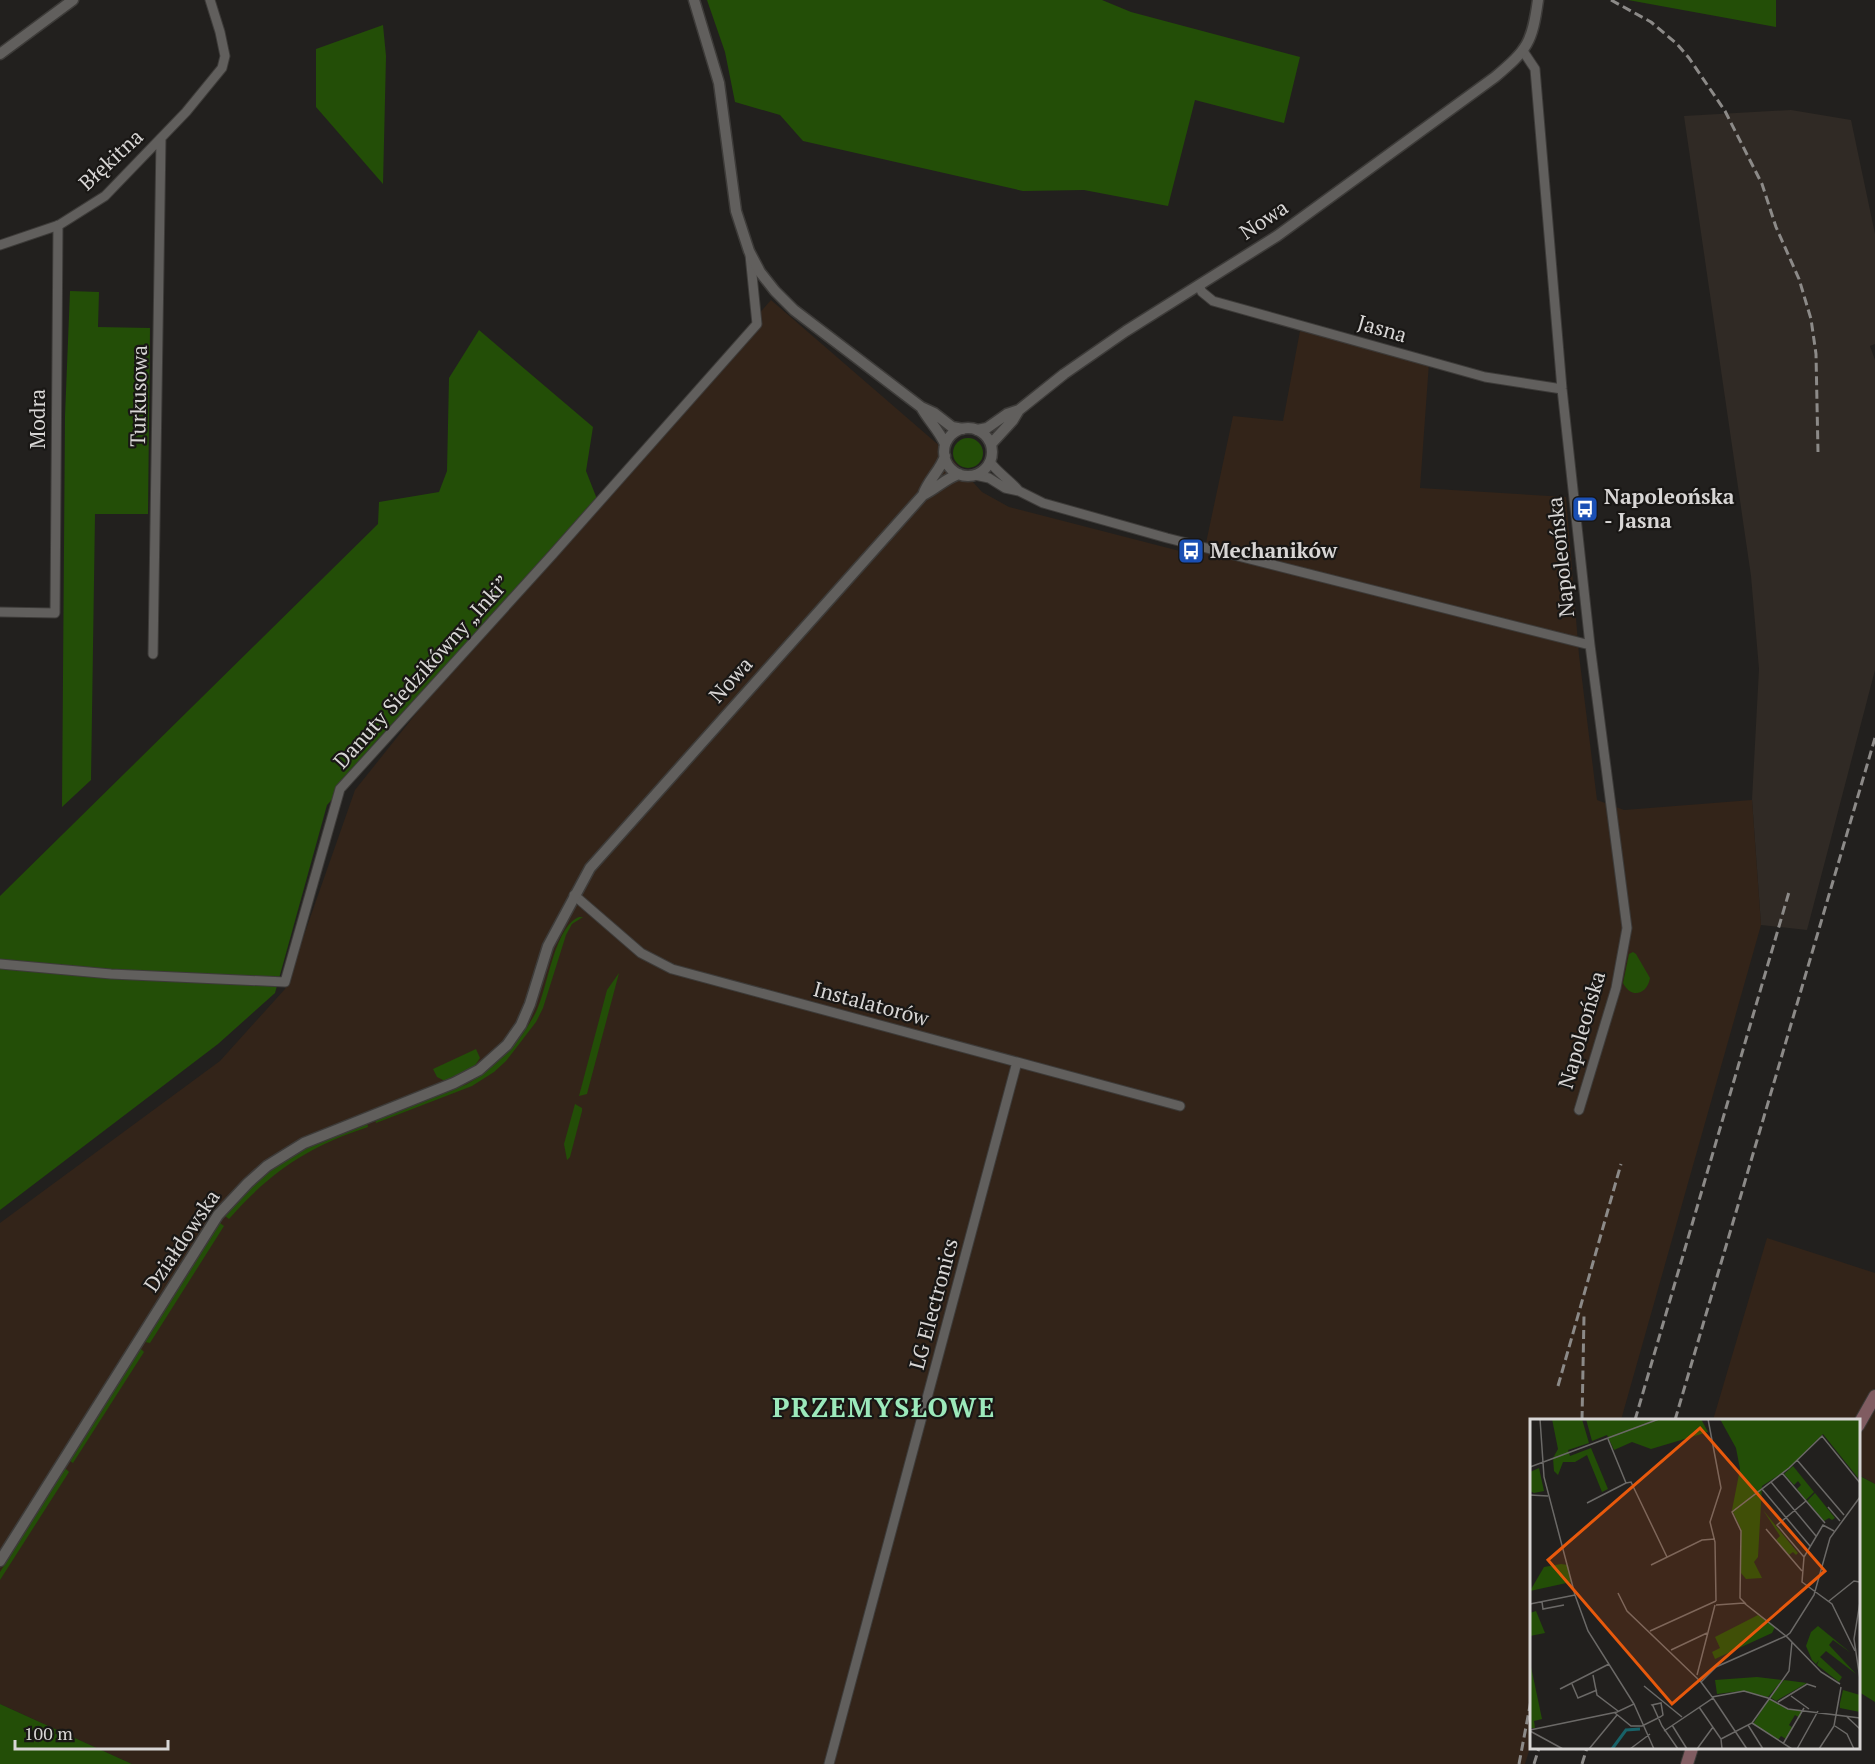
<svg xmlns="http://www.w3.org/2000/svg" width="1875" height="1764" viewBox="0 0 1875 1764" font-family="'PT Serif',serif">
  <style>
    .built { fill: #302a25 }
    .industrial { fill: #332419 }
    .green { fill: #234e07 }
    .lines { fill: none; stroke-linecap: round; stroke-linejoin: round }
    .minor-casing { stroke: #3d3b39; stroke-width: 11 }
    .tertiary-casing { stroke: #3d3b39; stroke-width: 13 }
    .secondary-casing { stroke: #3d3b39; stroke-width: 14 }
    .minor { stroke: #615f5d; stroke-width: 9 }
    .tertiary { stroke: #615f5d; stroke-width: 10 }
    .secondary { stroke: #805c61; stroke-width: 12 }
    .rail { stroke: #8c8a88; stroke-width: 3; stroke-dasharray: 9 4.5; stroke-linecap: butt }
    .labels { text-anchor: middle; stroke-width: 4.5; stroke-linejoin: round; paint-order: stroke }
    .street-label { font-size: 21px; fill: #d8d6d5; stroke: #191715 }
    .poi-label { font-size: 21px; font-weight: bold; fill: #d8d6d5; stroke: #191715; text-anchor: start }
    .district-label { font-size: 27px; font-weight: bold; letter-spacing: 1.5px; fill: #9ce9bb; stroke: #191715 }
    .inset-river { fill: none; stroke: #186268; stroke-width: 3 }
    .inset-road { fill: none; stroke: #6b6967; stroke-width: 1.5 }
    .view { fill: #e8590c; fill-opacity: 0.15; stroke: #e8590c; stroke-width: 3 }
    .inset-edge { fill: none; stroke: #d8d6d5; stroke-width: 3 }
  </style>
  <rect width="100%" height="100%" fill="#22201e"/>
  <path class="built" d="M1791,110l60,10 24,114v110l-5,2 5,14v310l-68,260 -46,-5 -9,-125 7,-131 -8,-93 -67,-460z"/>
  <path class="industrial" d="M771,300l171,148 40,44 27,15 194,50 30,-141 50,5 17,-90 129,32 -9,125 146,9 13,158 18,145 27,10 128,-10 9,125 -140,495h-89v321l-7,23h-1393l-132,-60v-481l220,-162 65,-72 70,-199 79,-99 163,-192z
    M1767,1238l108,35v211l-16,-9 -1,-55h-145z"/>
  <path class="green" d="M707,0h395l29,12 169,45 -16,66 -89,-23 -27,106 -84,-16 -61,1 -220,-50 -23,-26 -45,-13 -10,-50z
    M1628,0h148v27z
    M383,25l3,31 -3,128 -67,-77v-58z
    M70,291l29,1 -1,35 52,1 -2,186h-53l-4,266 -29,27 3,-391z
    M479,330l114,97 -7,44 11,28 -163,192 -107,114 -52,188 -57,51 -218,166v-314l378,-372 1,-22 60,-10 8,-21 2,-93z
    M953 453a15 15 0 1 1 30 0a15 15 0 1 1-30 0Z
    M579,917h4l-11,7 -6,11 -23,73 -7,14 -30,39 -12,11 -22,14 -96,37 -1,-4 92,-35c29,-16 54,-43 69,-72 12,-24 18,-85 43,-95z
    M1633,952l3,2 14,24c-3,17 -19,21 -27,5l6,-29z
    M619,973l-31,117 -1,4 -8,2 28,-106z
    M476,1049l4,9 -6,9 -29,14 -8,-4 -4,-8z
    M575,1104l7,4v3l-12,46 -3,3 -3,-16z
    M367,1122l1,5c-59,19 -98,45 -139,92l-4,-3c39,-52 83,-71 142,-94z
    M220,1223l4,3 -74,117 -5,-1z
    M140,1348l4,4 -71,111 -3,-2z
    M65,1468l4,4 -69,108v-8z
    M1858,1475l17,9v218l-16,-10z
    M0,1704l132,60h-132z"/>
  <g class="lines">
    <defs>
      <path id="minor" d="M1523,51l12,18 27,320 28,256 37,283 -11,60 -37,122
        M0,245l59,-20 46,-29 81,-84 36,-44 3,-12 -5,-24 -10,-32
        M1199,286l3,6 11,9 272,76 77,12
        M990,462c8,11 20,18 29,29
        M975,475l14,3 16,10 14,3 24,12 124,35 423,107
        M0,612l55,1 3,-388
        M153,654l8,-516
        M574,895l67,58 31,16 508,137
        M0,964l111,10 174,8 55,-193 213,-235 204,-230 -7,-69
        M829,1764l188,-702"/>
      <path id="tertiary" d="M694,0l25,83 17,128 13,40 11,21 15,19 19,19 127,97 13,6 18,14 11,2
        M0,54l73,-54
        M921,407c7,13 18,23 24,37
        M944 452a24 24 0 1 1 48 0a24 24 0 1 1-48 0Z
        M977,430l10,-2 20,-14 12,-4 45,-36 62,-43 151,-95 218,-159c33,-28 37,-34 43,-77
        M991,444l22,-24 6,-10
        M923,495c13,-6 23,-17 36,-21
        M0,1561l218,-346 30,-32 19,-17 37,-23 150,-60 25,-13 28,-25 14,-20 9,-21 18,-58 42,-78 333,-373c5,-15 17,-24 22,-39"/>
      <path id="secondary" d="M1858,1426l17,-30
        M1687,1764l5,-16"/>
    </defs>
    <use href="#minor" class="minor-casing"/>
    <use href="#tertiary" class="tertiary-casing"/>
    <use href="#secondary" class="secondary-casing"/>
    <use href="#minor" class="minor"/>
    <use href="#tertiary" class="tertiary"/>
    <use href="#secondary" class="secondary"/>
    <path class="rail" d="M1611,0l40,22 26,22 12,14 36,53 37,73 14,43 23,52 12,40 5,35 2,98
      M1558,1386l63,-222
      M1582,1420l2,-104
      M1635,1420l154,-528
      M1675,1420l200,-682
      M1519,1764l13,-69
      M1534,1764l5,-16
      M1582,1764l5,-16"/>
  </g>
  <defs>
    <symbol id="bus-square" viewBox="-11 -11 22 22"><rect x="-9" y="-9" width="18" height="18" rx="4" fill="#1a4fb4" stroke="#191715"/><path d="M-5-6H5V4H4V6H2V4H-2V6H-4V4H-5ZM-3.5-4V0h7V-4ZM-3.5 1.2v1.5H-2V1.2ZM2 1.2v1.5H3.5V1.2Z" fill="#fff"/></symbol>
  </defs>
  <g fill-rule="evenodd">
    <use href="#bus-square" x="1570" y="494" width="30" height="30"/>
    <use href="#bus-square" x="1176" y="536" width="30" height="30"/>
  </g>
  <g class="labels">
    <g class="street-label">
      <text transform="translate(111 160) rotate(-43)" y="7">Błękitna</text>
      <text transform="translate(1264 220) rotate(-34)" y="7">Nowa</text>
      <text transform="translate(1382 329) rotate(16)" y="7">Jasna</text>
      <text transform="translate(139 396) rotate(-89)" y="7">Turkusowa</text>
      <text transform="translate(38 419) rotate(-90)" y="7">Modra</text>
      <text transform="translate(1561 557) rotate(-96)" y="7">Napoleońska</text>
      <text transform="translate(422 672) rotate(-48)" y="7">Danuty Siedzikówny „Inki”</text>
      <text transform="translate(731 680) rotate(-48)" y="7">Nowa</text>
      <text transform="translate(871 1004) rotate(15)" y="7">Instalatorów</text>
      <text transform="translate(1582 1030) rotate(-74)" y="7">Napoleońska</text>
      <text transform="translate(182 1241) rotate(-56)" y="7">Działdowska</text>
      <text transform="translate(934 1304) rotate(-75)" y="7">LG Electronics</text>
    </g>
    <g class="poi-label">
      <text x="1604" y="504">Napoleońska<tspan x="1604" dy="24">- Jasna</tspan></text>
      <text x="1210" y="558">Mechaników</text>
    </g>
    <g class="district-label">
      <text x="884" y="1417">PRZEMYSŁOWE</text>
    </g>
  </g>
  <g transform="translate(1530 1419)">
    <rect width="330" height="330" fill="#22201e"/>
    <path d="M22,0h30l7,24 -21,7 2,6 21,-8 17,41 -6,3 -15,-37 -12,7h-12l-5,13 -4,-4 -1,-13 5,-9zM56,0h115l7,13 -57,17 -19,-7 -18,8 -7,-15 -15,6zM190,0h140l-2,59 -35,-44 -35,35 -26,17 -4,71 -4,5 8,16 -16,1 -5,-6v-44l-9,-19 8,-41 -4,-21zM263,47l21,26 -8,8 -9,-11 4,-4 -3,-4 -4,4 -10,-11zM9,49l5,23 -10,2 -4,-2v-19zM285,74l20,25 -3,2 -3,-2 -5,3 -17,-20zM233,91l35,43 -2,2 -3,-3 -4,3 -13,-15 4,-4zM31,145l7,1 3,17 -41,9 14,-24zM6,192l9,22 -15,3v-23zM228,196l17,12 -3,6 -57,26 -3,-7 8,-4 -5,-11zM288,207l33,27 -18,-13 -4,5 27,29 -30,-23 -6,6 22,20 -3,5 -22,-17 2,-5 -3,4 -4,-4 -6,-14 5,-14zM0,243l12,57 -8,2 1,7h-5zM227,258l25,3 -14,17 -27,-6 -24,3 -2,-14zM254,261l23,3 -31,18 -6,-4zM313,271l17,5v17l-20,-4v-4l-2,8zM239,280l20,11h13l-2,8 -5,-3 -6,10 4,3 -7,11 -5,-3 -3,4 -25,-16z" fill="#234e07"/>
    <path class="inset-river" d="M82,330l14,-19 14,-1"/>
    <path class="inset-road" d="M178,0l13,69 -11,34 5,20 1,59M78,20l18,44M267,41l47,55M0,48l129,-48M252,54l43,50M241,63l45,54M96,64l5,-1 36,75M232,70l48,57M0,76l18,1M57,84l39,-20M298,88l12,14M236,110l36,42M304,112l-11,-6 -19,32 -2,25 30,22 23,47M274,138l-27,-32 29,-24M121,146l51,-25 13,-1M88,174l9,18 74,71M299,182l25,-20 6,1M12,183l1,7 21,-4M330,183l-6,37 6,40M0,185l45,-9M216,185l-6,-6 1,-67 -9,-19 57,-44 33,-32 38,47M186,186l28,-2 42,33 4,-3 24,-38 16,-57 30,-41M120,212l66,-30M141,231l36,-17M63,256l4,20 21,16M167,256l18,-70M42,265l6,14 19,-8M114,267l38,31M30,270l49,-25M261,277l18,13M182,278l32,-6 24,7 20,11 72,9M183,279l34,51M248,283l29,-18 9,3M104,285l20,45M169,288l22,32 1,10M85,294l16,13h11l18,-9 3,-2 -2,-12 -9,2 1,1 9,20 16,23M316,297l14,13M222,304l40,26M142,306l15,24M218,306l15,24M305,307l12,8 7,15M0,311l87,-18 17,-8 -46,-73 -13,-36 -31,-118 -4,-58M0,312l33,18M134,312l49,-33 -12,-16 15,-15 70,-31 35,36 19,12M191,320l31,-16 37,-52 3,-29M253,325l21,-36M59,330l28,-34M100,330l20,-15M167,330l16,-22M267,330l21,-38M289,330l15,-23 7,-39"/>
    <path class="view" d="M170,9l125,143 -153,133 -124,-144z"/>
    <rect width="330" height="330" class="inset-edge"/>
  </g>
  <path d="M15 1740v9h153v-9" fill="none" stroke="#d8d6d5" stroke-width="3"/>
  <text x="24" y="1740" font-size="18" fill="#d8d6d5" stroke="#191715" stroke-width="4.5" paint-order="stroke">100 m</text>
</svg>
